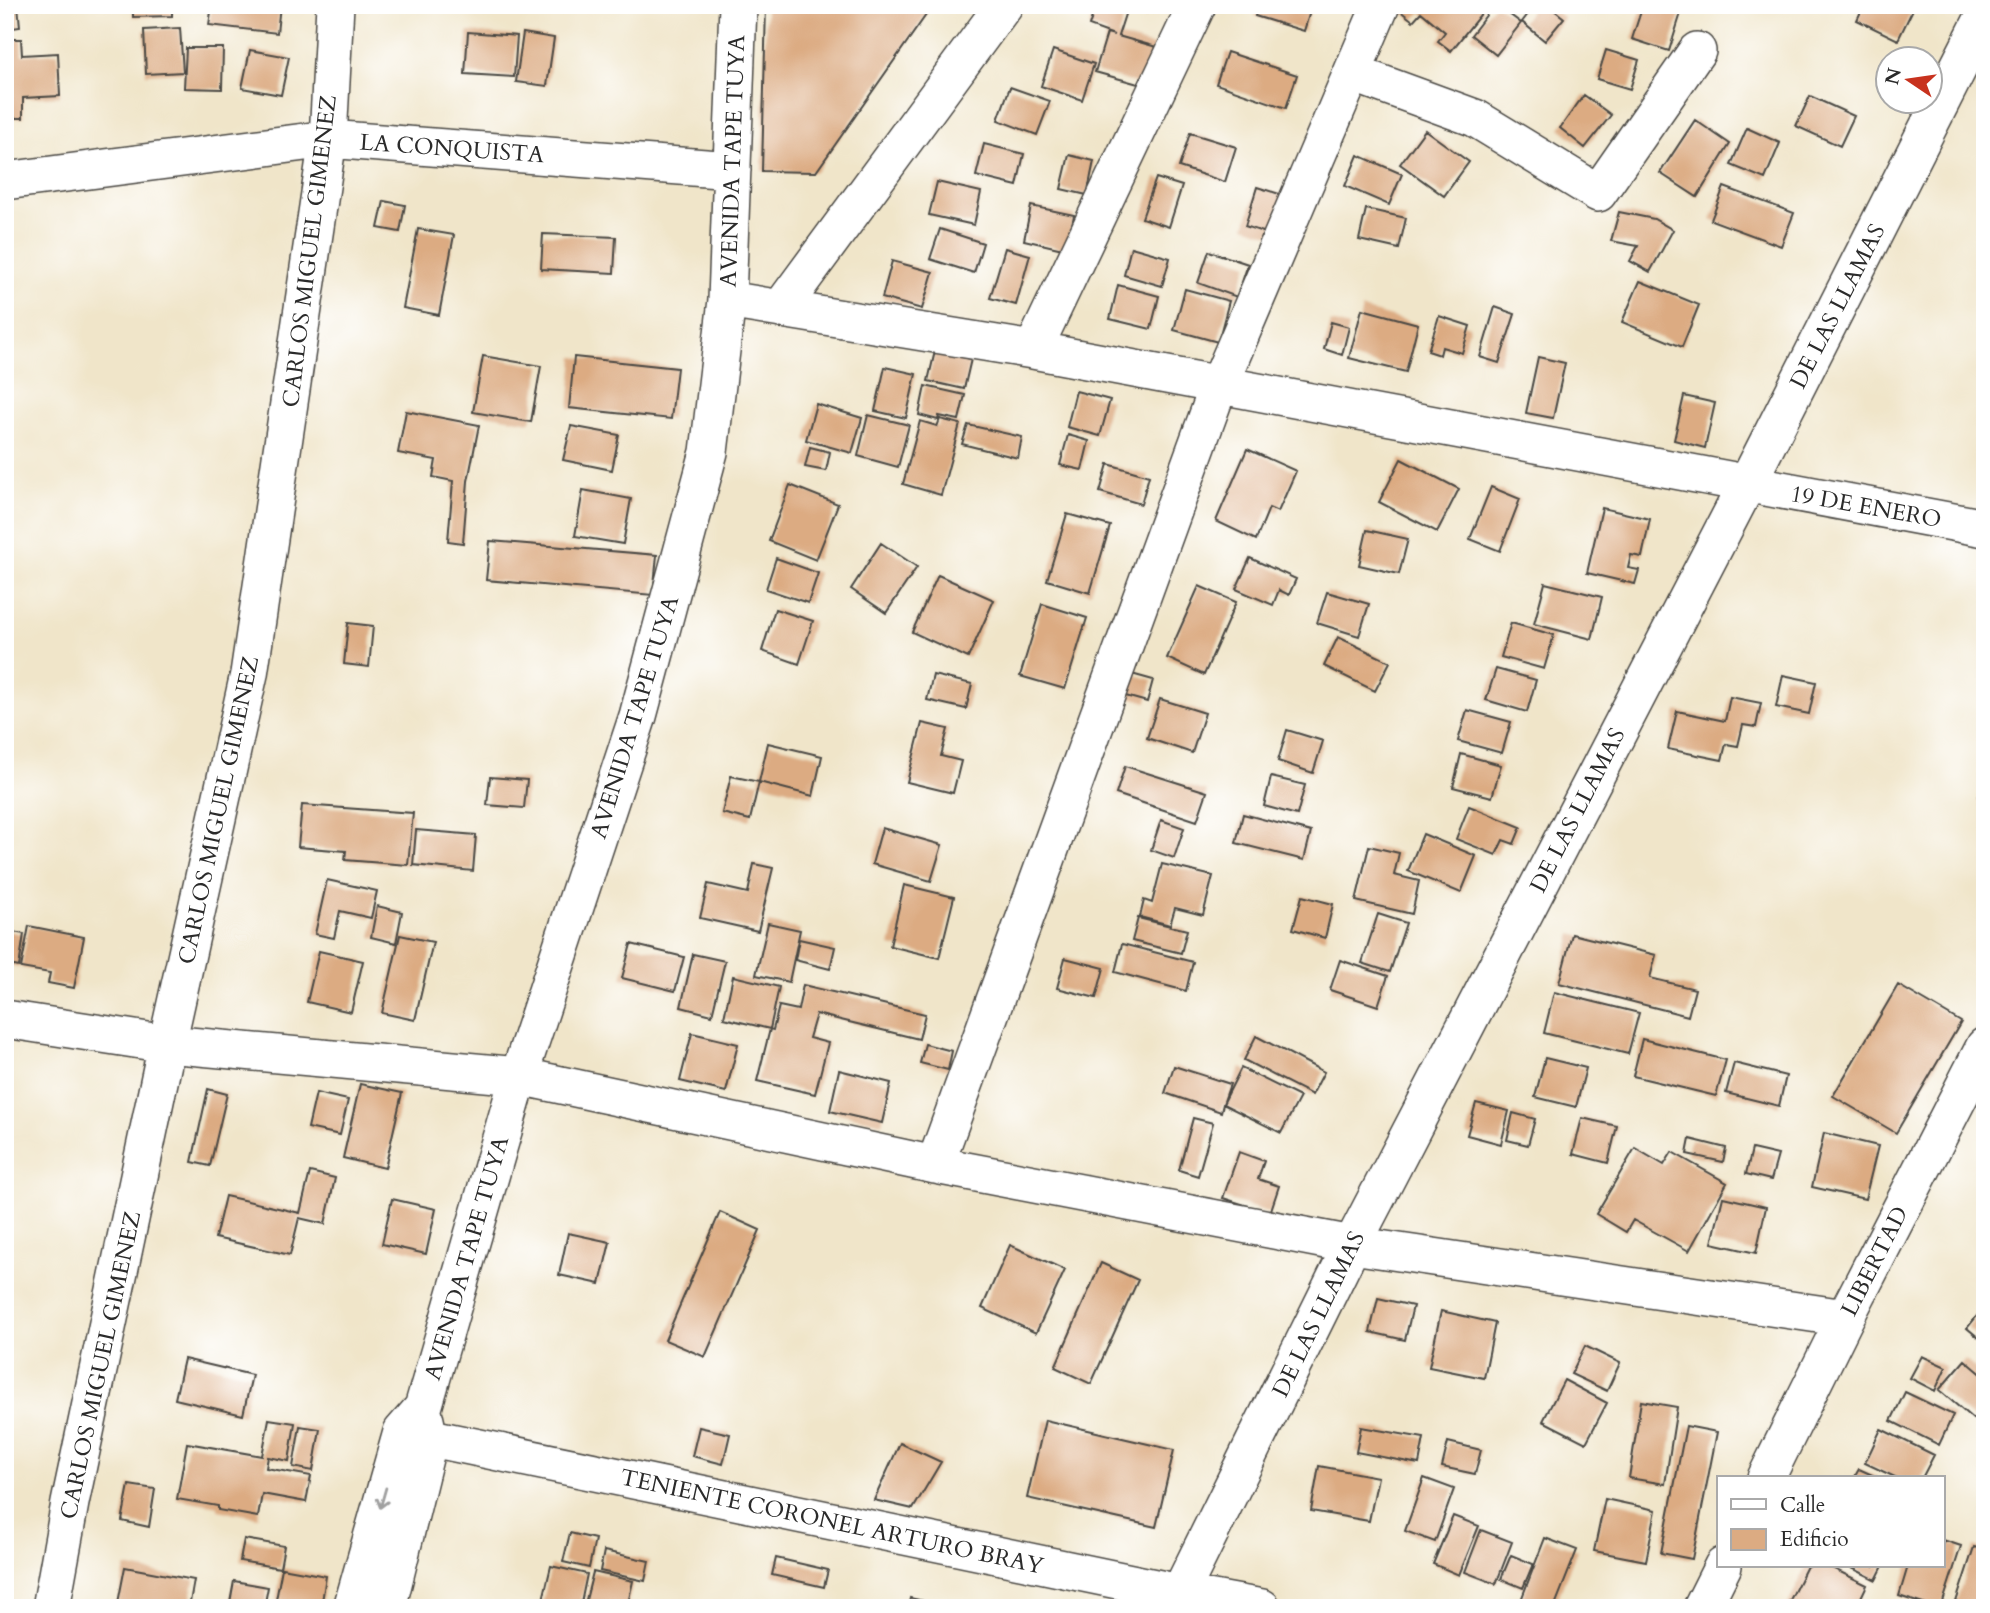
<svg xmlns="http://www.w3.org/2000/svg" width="1990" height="1613" viewBox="0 0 1990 1613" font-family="Cardo,serif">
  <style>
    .building { fill: #dcab82 }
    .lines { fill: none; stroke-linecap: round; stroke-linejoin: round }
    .minor-casing { stroke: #494743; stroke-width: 40 }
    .minor { stroke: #fff; stroke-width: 37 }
    .oneway { stroke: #a0a0a0 }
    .labels { text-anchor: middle; stroke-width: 5; stroke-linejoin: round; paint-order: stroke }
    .street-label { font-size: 23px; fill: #2b2b2b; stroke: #fff }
  </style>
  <rect width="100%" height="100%" fill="#fff"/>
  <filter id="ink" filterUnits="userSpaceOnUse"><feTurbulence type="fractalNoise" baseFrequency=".0143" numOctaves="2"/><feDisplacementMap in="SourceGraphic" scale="14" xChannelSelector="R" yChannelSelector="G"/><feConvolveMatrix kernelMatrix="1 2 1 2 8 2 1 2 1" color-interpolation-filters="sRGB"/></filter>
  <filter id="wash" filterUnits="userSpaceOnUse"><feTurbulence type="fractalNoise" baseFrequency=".00686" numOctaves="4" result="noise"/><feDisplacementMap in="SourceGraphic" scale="28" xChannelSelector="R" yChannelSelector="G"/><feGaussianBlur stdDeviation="1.57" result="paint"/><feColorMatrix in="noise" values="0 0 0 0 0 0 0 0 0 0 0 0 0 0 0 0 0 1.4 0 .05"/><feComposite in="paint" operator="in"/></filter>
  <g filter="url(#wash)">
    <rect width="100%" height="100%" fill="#f0e5c9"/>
    <g id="blocks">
      <path class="building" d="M5,5h13l2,22 -15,2z
        M133,5h39v11l-39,1z
        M212,5h68l-3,28 -68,-8z
        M766,5h167l-117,167 -54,-1z
        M1096,5h32l-10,31 42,12 -11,39 -54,-15 12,-39 7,2 -25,-9z
        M1131,5h18l-3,8 -16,-5z
        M1258,5h54l-8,26 -49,-15z
        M1402,5h76l6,5 -33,41 -13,-10 7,-9 -24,-20 -8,9 -14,-11z
        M1494,5h3l24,18 -25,32 -25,-20z
        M1535,5h13l16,13 -19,23 -23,-19z
        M1643,5h23l16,5 -13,41 -37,-12z
        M1864,5h51l-17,35 -41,-20z
        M180,28l3,44 -37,2 -2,-44z
        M468,32l49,4 -3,41 -49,-3z
        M523,33l31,5 -7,48 -31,-4z
        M5,39h16l1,16 36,-2 2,43 -37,2v20h-18z
        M186,48h37l-1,41 -38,-1z
        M250,50l39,7 -8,38 -39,-7z
        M1053,50l41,14 -12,36 -41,-14z
        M1606,50l33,10 -9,29 -33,-10z
        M1227,52l70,23 -11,33 -70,-24z
        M1010,87l40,14 -13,34 -39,-15z
        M1584,95l27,20 -26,33 -25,-20z
        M1810,96l44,20 -14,30 -44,-20z
        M1695,120l35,24 -33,53 -37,-24z
        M1747,128l33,15 -15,36 -34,-14z
        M1425,130l44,32 -25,34 -44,-32z
        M1190,133l46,14 -11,35 -46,-15z
        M984,144l40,10 -7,32 -41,-10z
        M1069,155l25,6 -7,34 -26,-6z
        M1358,155l44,19 -13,31 -44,-19z
        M1156,178l26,8 -13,41 -27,-9z
        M937,182l44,10 -7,33 -45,-10z
        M1257,187l32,10 -11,40 -33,-11z
        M1724,187l70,26 -13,33 -70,-26z
        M384,201l21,4 -5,27 -22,-4z
        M1031,206l43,9 -7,35 -43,-10z
        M1366,209l40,9 -7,31 -40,-9z
        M1619,212l35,7 19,11 -23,42 -20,-11 8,-15 -27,-5z
        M418,229l36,6 -15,80 -36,-7z
        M940,229l43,14 -9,30 -44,-14z
        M543,234l73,3 -2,36 -73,-4z
        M1131,247l39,11 -8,28 -38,-11z
        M1005,248l25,7 -14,50 -26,-7z
        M1209,251l39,13 -11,33 -39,-14z
        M892,261l41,11 -11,37 -40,-11z
        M1640,281l59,24 -17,42 -60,-25z
        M1118,285l41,11 -8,33 -41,-10z
        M1185,289l44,12 -11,41 -44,-12z
        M1495,307l20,7 -16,49 -19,-6z
        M1362,309l56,15 -12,48 -57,-14z
        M1439,316l31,10 -8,27 -20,-6 -2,8 -12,-4z
        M1331,322l18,5 -7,28 -18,-6z
        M935,351l36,8 -7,30 -36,-8z
        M483,356l58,10 -10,56 -58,-10z
        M574,357l103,11 -6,51 -102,-11z
        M1538,357l27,6 -12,55 -27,-5z
        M885,367l31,7 -10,44 -31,-7z
        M925,386l40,9 -6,25 -20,-4 -1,4 -19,-5z
        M1076,391l34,9 -10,36 -33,-9z
        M1684,396l31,7 -10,45 -31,-8z
        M816,404l46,14 -10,35 -46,-13z
        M406,411l73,14 -11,56 -5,62 -15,-2 5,-60 -20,-4 3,-17 -38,-7z
        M868,415l41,10 -11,42 -40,-11z
        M940,419l20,5 -19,71 -38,-11 17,-63 17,5v1z
        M968,425l54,12 -4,21 -56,-14z
        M571,426l48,9 -7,35 -49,-10z
        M1068,435l21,6 -7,29 -22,-5z
        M810,447l20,5 -4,19 -21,-4z
        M1247,449l49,22 -18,41 -9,-4 -13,32 -40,-19z
        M1401,459l58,30 -22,43 -58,-30z
        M1108,464l41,12 -8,28 -41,-12z
        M790,485l48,19 -22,56 -47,-19z
        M1491,487l29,12 -20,52 -30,-12z
        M583,490l48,9 -8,45 -48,-8z
        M1602,508l48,11 -8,38 -11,-2 -3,13 11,2 -4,14 -48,-11z
        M1067,514l43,12 -20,67 -43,-13z
        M1367,530l41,9 -9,35 -40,-9z
        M490,541l167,14 -4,40 -167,-15z
        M881,543l36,24 -31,46 -35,-24z
        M776,558l42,15 -10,30 -42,-14z
        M1250,558l46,21 -7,16 -10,-5 -6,15 -37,-16z
        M938,575l56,25 -26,58 -56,-26z
        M1545,583l57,14 -10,42 -58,-15z
        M1199,586l37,16 -32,73 -37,-17z
        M1327,592l42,12 -10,32 -42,-13z
        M1042,604l45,14 -22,71 -45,-13z
        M775,609l38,12 -14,43 -37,-13z
        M348,623l25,3 -4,41 -25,-3z
        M1511,623l43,12 -10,34 -43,-12z
        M1338,637l52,25 -15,29 -51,-25z
        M1496,669l40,11 -9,32 -41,-12z
        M1128,673l25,7 -6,22 -25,-7z
        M933,675l39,9 -6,25 -39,-9z
        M1783,675l33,7 -7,32 -33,-7z
        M1730,697l31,6 -5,24 -13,-2 -5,21 -12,-2 -4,16 -54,-11 9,-38 48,10z
        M1160,699l45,14 -13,40 -45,-15z
        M1467,710l44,12 -9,31 -44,-12z
        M922,723l26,6 -7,27 20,5 -8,32 -46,-11z
        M1287,730l36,11 -10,32 -35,-12z
        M768,743l54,13 -9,40 -54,-14z
        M1461,754l40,11 -9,32 -39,-10z
        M1125,766l82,26 -10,29 -81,-27z
        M1983,768h2v36l-7,-2z
        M731,776l28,6 -9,38 -28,-7z
        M490,777l37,3 -3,28 -37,-3z
        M1271,777l34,8 -8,30 -33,-9z
        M302,805l111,8 -5,52 -63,-5 1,-9 -48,-4z
        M1469,806l52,21 -7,17 -11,-4 -7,15 -40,-16z
        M1243,814l68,18 -7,28 -68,-17z
        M1161,820l23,8 -10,30 -23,-8z
        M882,828l60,17 -11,36 -59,-17z
        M416,830l60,5 -3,36 -60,-6z
        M1423,834l53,22 -15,37 -53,-22z
        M1369,846l30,7 -5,22 25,6 -7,33 -56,-13z
        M754,864l19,4 -15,63 -58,-13 8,-34 40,9z
        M1162,864l51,12 -10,39 -28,-7 -5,17 -30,-8 4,-17 8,3z
        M327,880l50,11 -6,27 -31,-7 -6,27 -19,-4z
        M904,885l50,12 -15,61 -49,-12z
        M1302,896l31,8 -8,34 -32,-9z
        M377,906l25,6 -6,31 -25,-6z
        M1378,914l28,9 -16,49 -28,-9z
        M1138,918l49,12 -6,23 -49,-12z
        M768,923l32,7 -11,52 -33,-7z
        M29,926l55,11 -10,51 -26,-5 2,-10 -29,-5z
        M7,931l17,3 -5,33 -14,-3z
        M1572,934l84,21 -6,23 45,11 -7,27 -129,-33z
        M400,935l33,7 -18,78 -33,-7z
        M799,939l36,8 -5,22 -35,-9z
        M631,944l53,13 -9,34 -53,-13z
        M1122,944l71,18 -7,29 -71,-19z
        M319,951l44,10 -12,51 -44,-10z
        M693,954l32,7 -13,54 -31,-8z
        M1065,958l39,10 -8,30 -39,-10z
        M1340,960l48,16 -10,30 -48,-16z
        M733,976l46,11 -9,42 -46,-11z
        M803,985l122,29 -6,25 -103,-25 -7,24 19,5 -13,51 -58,-13 13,-52 3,1 6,-24 19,4z
        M1898,985l63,37 -65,111 -63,-37z
        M1554,992l85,21 -11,41 -84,-21z
        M692,1033l46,11 -12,48 -46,-11z
        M1256,1036l68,36 -12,23 -68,-35z
        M1642,1039l84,21 -10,36 -83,-20z
        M925,1044l27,7 -4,19 -28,-7z
        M1545,1058l41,10 -10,39 -41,-10z
        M1734,1063l52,13 -7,30 -53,-13z
        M1174,1066l56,18 -7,20 18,-36 59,29 -19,36 -58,-29 -2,8 -56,-19z
        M839,1070l52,13 -9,40 -52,-12z
        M360,1084l42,9 -17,75 -42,-10z
        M208,1089l19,5 -17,72 -18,-4z
        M316,1093l32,7 -8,35 -32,-7z
        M1476,1103l33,8 -8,33 -34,-9z
        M1513,1113l22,6 -7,26 -21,-5z
        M1193,1118l20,5 -15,53 -19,-6z
        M1582,1118l35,8 -9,37 -35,-9z
        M1824,1133l54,13 -13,53 -53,-12z
        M1690,1139l36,9 -3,14 -36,-8z
        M1635,1148l29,17 8,-13 55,31 -38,68 -56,-31 -7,12 -30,-18z
        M1752,1149l26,6 -7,25 -25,-6z
        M1239,1152l25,9 -6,18 21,7 -9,27 -47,-15z
        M310,1172l25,6 -10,46 -26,-6 -9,37 -75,-17 10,-42 75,17z
        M1723,1197l43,10 -10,46 -44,-10z
        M392,1199l44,10 -10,45 -44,-10z
        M720,1212l40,18 -55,127 -40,-17z
        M568,1233l42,9 -10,42 -41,-9z
        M1010,1245l55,25 -29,63 -54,-25z
        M1101,1263l37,17 -47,104 -36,-17z
        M1378,1298l35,8 -8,34 -35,-8z
        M1985,1306v37l-18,-15z
        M1441,1311l54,12 -11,55 -55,-11z
        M1585,1346l35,17 -13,28 -36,-17z
        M1922,1356l24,11 -11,24 -25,-13z
        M184,1359l68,16 -9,40 -68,-16z
        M1965,1360l20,17v29l-12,13 -34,-29z
        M1564,1380l43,23 -21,40 -43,-22z
        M1905,1392l48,23 -14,30 -48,-24z
        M1641,1401l36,6 -12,77 -36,-6z
        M269,1419l26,4 -6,38 -21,-4 -2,11 45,8 -5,26 -44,-8 -4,23 -40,-7v-4l-41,-7 10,-56 75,13z
        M1045,1420l129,30 -18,77 -129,-29z
        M300,1426l20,3 -7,42 -20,-4z
        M1686,1426l31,6 -25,127 -31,-6z
        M699,1427l31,7 -7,30 -31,-8z
        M1361,1427l63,11 -5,26 -63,-12z
        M1881,1429l53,26 -12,23h-25l-32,-15z
        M1448,1442l33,8 -6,24 -33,-7z
        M900,1443l41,19 -28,47 -39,-9z
        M1319,1466l59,11 -9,44 -58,-10z
        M1859,1469l20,9h-25z
        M1424,1478l30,11 -19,53 -30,-11z
        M129,1485l26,4 -6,38 -27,-6z
        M1605,1499l51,11 -10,51 -52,-10z
        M1453,1516l26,10 -20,49 -26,-11z
        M1481,1530l31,12 -16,42 -31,-12z
        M570,1533l25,6 -6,29 -26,-6z
        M1545,1538l32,12 -23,58h-36z
        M244,1539l40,7 -4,22 -40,-7z
        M1943,1540l18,6 -20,62h-6l-36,-12 9,-30h35z
        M1974,1547l11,3v58h-31z
        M604,1551l45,10 -4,20 -45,-10z
        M1511,1555l22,9 -10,24 -22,-9z
        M776,1558l52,12 -4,17 -52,-12z
        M551,1566l36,8 -7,34h-20l-18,-4z
        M1807,1566h21l39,19 -11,23h-60l-8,-4z
        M1848,1566h35l-7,14z
        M125,1567l69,13 -5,28h-72z
        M282,1568l44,8 -5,32 -45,-8z
        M593,1572l40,9 -6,27h-43z
        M234,1581l34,6 -4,21h-35z
        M910,1598l23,5 -1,5h-24z"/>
    </g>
  </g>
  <g filter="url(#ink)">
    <use href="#blocks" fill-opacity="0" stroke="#494743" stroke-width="2"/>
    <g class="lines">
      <defs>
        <path id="minor" d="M1352,73l123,45 123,75 99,-142
          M5,181l323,-42 404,31
          M727,300l306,50 952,178
          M781,308l223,-303
          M1033,350l164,-345
          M5,1019l162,25 352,32 416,89 417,80 493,73
          M935,1165l284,-780 162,-380
          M402,1432l778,161 82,15
          M1766,1478l79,-160 140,-272
          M51,1608l19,-105 97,-459 82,-370 79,-535 7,-134
          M352,1608l50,-176 21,-24 96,-332 119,-360 71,-264 18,-152 11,-295
          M387,1608l42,-170 -5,-22
          M1175,1608l5,-15 172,-348 395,-761 238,-469
          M1702,1608l21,-42"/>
      </defs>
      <use href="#minor" class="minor-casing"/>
      <use href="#minor" class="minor"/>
    </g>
    <defs><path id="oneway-shaft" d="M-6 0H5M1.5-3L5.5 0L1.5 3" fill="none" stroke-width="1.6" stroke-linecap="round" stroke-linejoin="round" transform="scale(1.75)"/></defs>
    <use class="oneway" href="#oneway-shaft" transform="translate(383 1498) rotate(106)"/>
  </g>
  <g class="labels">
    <g class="street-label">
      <text transform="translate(452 148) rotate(4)" y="8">LA CONQUISTA</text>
      <text transform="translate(732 161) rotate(-88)" y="8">AVENIDA TAPE TUYA</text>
      <text transform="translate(309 251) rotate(-83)" y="8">CARLOS MIGUEL GIMENEZ</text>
      <text transform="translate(1837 306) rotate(-63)" y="8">DE LAS LLAMAS</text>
      <text transform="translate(1866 506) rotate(10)" y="8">19 DE ENERO</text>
      <text transform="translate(634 717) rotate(-73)" y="8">AVENIDA TAPE TUYA</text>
      <text transform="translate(218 810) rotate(-78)" y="8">CARLOS MIGUEL GIMENEZ</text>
      <text transform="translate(1577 810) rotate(-63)" y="8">DE LAS LLAMAS</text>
      <text transform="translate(466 1258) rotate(-74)" y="8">AVENIDA TAPE TUYA</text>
      <text transform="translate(1874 1261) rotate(-63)" y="8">LIBERTAD</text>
      <text transform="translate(1318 1314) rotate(-64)" y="8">DE LAS LLAMAS</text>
      <text transform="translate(100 1365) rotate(-78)" y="8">CARLOS MIGUEL GIMENEZ</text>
      <text transform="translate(832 1521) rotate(12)" y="8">TENIENTE CORONEL ARTURO BRAY</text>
    </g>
  </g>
  <rect width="1990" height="1613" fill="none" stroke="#fff" stroke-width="28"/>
  <rect x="1717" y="1476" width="228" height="91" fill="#ffffff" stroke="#aaaaaa" stroke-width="2"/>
  <rect x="1731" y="1499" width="35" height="10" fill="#ffffff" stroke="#aaaaaa" stroke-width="2"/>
  <text x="1780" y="1512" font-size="21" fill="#2b2b2b">Calle</text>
  <rect x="1731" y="1529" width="35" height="21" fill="#dcab82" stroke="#aaaaaa" stroke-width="2"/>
  <text x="1780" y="1546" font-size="21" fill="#2b2b2b">Edificio</text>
  <g transform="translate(1909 80) rotate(283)"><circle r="33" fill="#ffffff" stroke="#aaaaaa" stroke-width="2"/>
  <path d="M0-5L12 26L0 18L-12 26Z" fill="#c8321e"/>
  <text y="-10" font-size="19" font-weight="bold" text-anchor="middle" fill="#2b2b2b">N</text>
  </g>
</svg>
